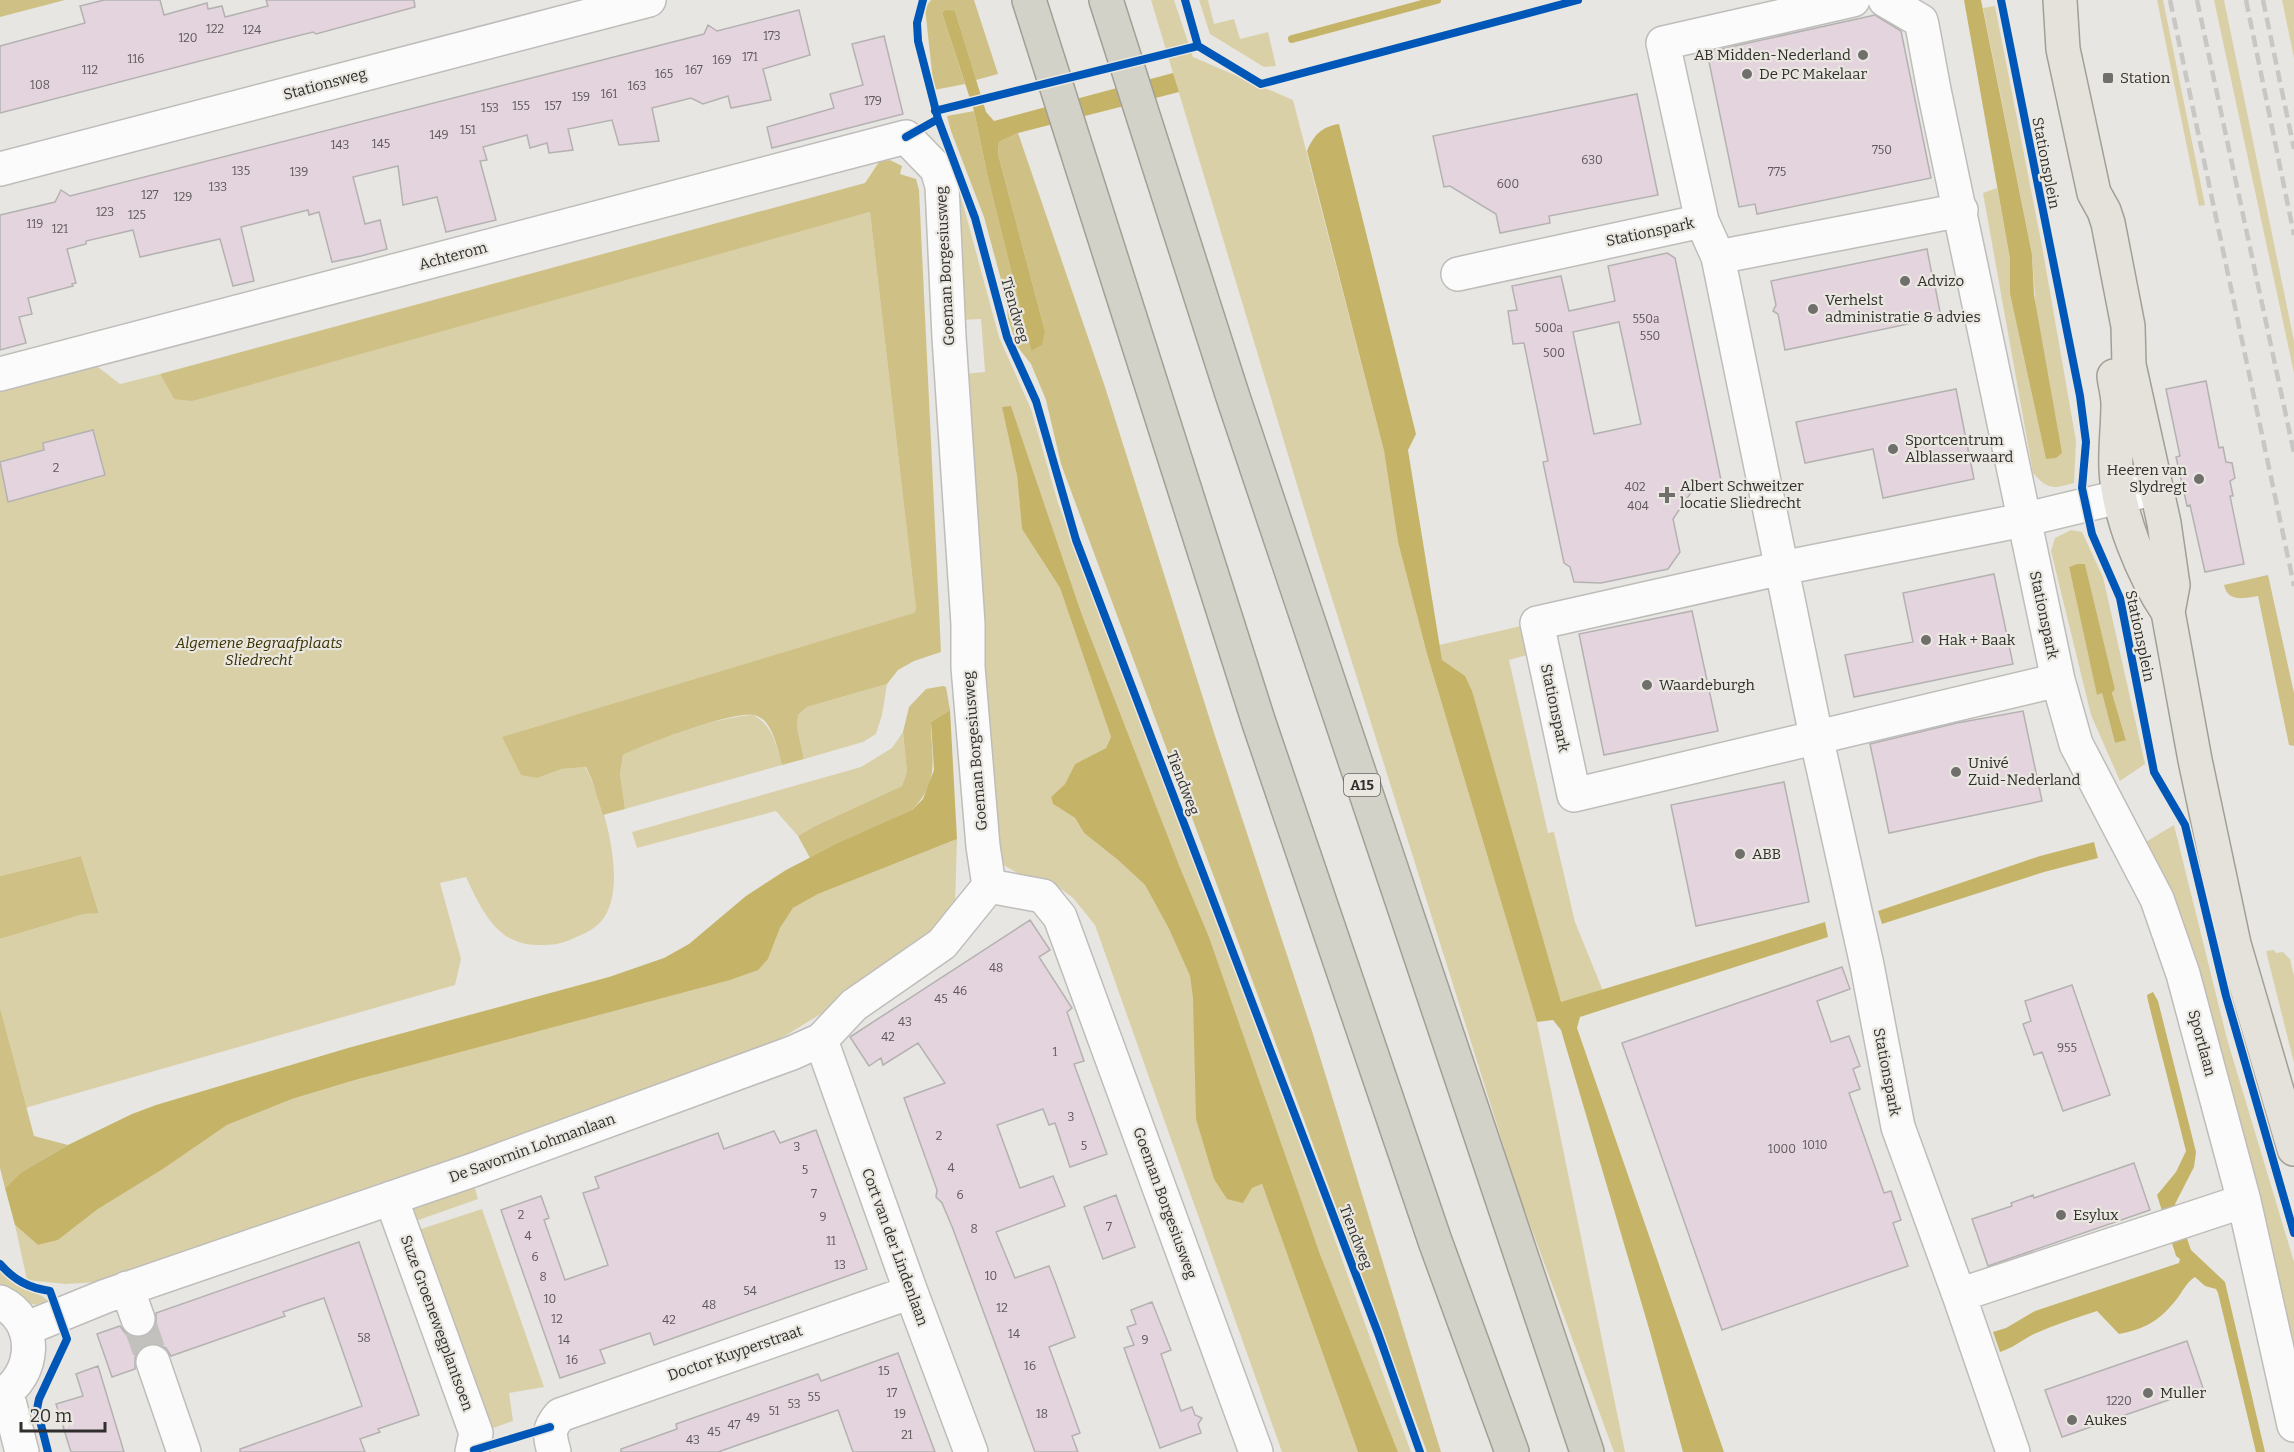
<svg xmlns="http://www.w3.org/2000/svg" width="2294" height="1452" viewBox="0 0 2294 1452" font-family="Bitter,serif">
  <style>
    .green { fill: #dad0a8; fill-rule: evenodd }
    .forest { fill: #cfc185 }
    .water { fill: #c5b468 }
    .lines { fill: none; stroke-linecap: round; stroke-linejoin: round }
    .stream { stroke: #c5b468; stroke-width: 8 }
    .building { fill: #e4d4de; stroke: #b4b2b1; stroke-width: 1.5; fill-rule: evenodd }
    .minor-tunnel { stroke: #c2c1be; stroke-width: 33; stroke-dasharray: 33 16; stroke-linecap: butt }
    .minor-casing { stroke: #bebdba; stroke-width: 36 }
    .major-casing { stroke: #a29f94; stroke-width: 36 }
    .highway-casing { stroke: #a29f94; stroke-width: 36 }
    .minor { stroke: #fbfbfb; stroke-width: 33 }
    .major { stroke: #e4e2db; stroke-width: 33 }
    .highway { stroke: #d3d2c8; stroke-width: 33 }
    .rail { stroke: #c8c7c6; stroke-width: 4.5; stroke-dasharray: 12 6; stroke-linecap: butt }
    .cycleway-casing { stroke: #e9e7e0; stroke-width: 11 }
    .cycleway { stroke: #0057b8; stroke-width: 8 }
    .poi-dot { fill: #706f6c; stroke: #e9e7e0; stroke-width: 2 }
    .labels { text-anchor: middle; stroke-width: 4.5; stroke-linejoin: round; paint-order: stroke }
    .number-label { font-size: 12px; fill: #5d5859 }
    .shield { fill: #e9e7e0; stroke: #686663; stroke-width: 1.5 }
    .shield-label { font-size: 14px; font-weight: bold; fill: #302f2d }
    .poi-label { font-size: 15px; fill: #302f2d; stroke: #e9e7e0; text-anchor: start }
    .street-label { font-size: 15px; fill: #302f2d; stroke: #e9e7e0 }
    .park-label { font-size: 15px; font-style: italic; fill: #392f01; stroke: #e9e7e0 }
  </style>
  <rect width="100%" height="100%" fill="#e7e6e2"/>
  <path class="green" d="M1151,0h23l19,57 100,43 91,351 14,91 29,112 110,368 88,430h-11l-96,-260 -204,-651z
    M1199,0h9l6,24 20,-5 6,20 28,-7 8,34 -12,1 -54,-33z
    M2157,0h6l42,205 -6,1z
    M2214,0h10l70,341v32z
    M2282,0h12v58z
    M1995,6l47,240 34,195 -2,42c-21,6 -26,7 -41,-10l-50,-280 14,-5 13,71v35l36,165 -14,-206 -49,-245z
    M952,176l11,28 36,133 32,72 27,94 258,684 95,265h-13l-78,-198 -111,-317 -30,-72 -97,-250 -71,-209 11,123 38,59 51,149 -5,11 -31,16 -10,20 -14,13 2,7 22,14 9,15 34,27 27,25 24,44 21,47 3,23 59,189 10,-4 96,268h-76l-187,-527 -22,-27 -16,-12 -33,-9 -27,-16 -33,-487 21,-2 -4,-53 -21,1z
    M870,212l46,397 -2,4 -377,165 25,-9 23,-2c19,34 42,114 20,149 -7,12 -21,18 -33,23 -11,5 -19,6 -31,6 -43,2 -59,-34 -75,-68l-26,6 21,76 -6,26 -430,123 -25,-100v-69l84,-25 15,-2 -18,-56 -81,20v-492l90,-23 30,23 40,-10 14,25z
    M2071,530l11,2 21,45 42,187 -25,17 -29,-66 -40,-164 4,-13zM2077,564h8l30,125 -3,4 14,46 -11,4 -13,-50 -5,1 -28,-127z
    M1521,626l6,29 -18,5 39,173 6,-1 21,90 30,74 -52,16 -111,-352 -3,-15z
    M887,684l-5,31 -6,19 -13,8 -59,17 -7,-32 1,-12 9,-8z
    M753,715c20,10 23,30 29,50l-157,44 -5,-35 3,-19c30,-17 96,-38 130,-40z
    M903,732l4,40 -5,14 -87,40 -17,10 -22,-25 -139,37 -5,-16 229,-65 31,-19z
    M2174,825l53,214 67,223v99l-98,-404 -16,-43 -36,-71z
    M957,839l-2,68 -15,34 -170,104 -634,235 -71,4 -38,-4 -12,-55 23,20 20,-5 40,-31 65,-40 64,-44 65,-26 476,-140 12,-31 13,-20 25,-14z
    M2274,950l2,3 7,-1 7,7 4,17v87l-28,-112z
    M472,1178l6,21 -68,24 4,-16z
    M482,1209l62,178 -35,6 4,28 -31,11 -70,-200z
    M0,1271c6,7 15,15 24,18 10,5 19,4 26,15 -20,4 -34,-6 -50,-16z"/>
  <path class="forest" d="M0,0h65l-65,17z
    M931,0h43l24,74 -22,6 -21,-69 -13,2 23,71 -31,6 -9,-82z
    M974,111l14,67 43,173 14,-20 -47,-177 1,-12 19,-9 87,254 110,349 97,295 129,421h-14l-366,-988 -15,-64 -15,-36 -14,-18 -9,-27 -2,-21 -22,-81 -33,-86 -4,-15z
    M890,160l12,6 -2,8 16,5 3,11 22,462 -27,9 -16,9 -11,14 -80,23 -9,8 -1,12 7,32 -22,6c-4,-14 -7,-32 -17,-44 -2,-2 -9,-6 -12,-6 -20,-4 -110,29 -130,40l-3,19 5,35 -22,6 -11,-35 -6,-13 -24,2 -25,9 -16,-3 -19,-38 412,-124 2,-4 -46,-397 -678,189 -18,-2 -14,-25 705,-191 14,-21z
    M2268,575l26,118v53l-5,-1 -31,-149c-14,2 -30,7 -34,-11z
    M943,686l3,1 4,23 -19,12c0,37 10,58 -19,88l-102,48 -12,-22 17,-10 87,-40 5,-14 -4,-40 6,-25 17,-18z
    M81,856l18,57 -15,1 -84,25v-63z
    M0,1008l34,128 34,9 -48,28 -15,15 -5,-20z"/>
  <path class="water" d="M1964,0h17l51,254 2,41 28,158 -6,5 -10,1 -36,-165v-35z
    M946,10l9,1 31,101 8,9 179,-48 6,19 -161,41 -19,9 -1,12 47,177 -3,14 -11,6 -43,-173 -14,-67 -32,-98z
    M1339,124l77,310 -8,16 34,210 23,16 7,15 89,311 264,-80 3,15 -248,80 -3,11 147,424h-41l-33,-120 -89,-302 -8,-10 -16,2 -110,-368 -29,-112 -14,-91 -77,-300c7,-16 14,-24 32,-27z
    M1011,406l71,209 97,250 30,72 111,317 78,198h-40l-96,-268 -10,4 -9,15 -16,-4 -13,-20 -18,-60 -3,-120 -3,-23 -21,-47 -24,-44 -27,-25 -34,-27 -9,-15 -22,-14 -2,-7 14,-13 10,-20 31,-16 5,-11 -51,-149 -38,-59 -5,-54 -15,-68z
    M2077,564h8l30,125 -3,4 14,47 -11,3 -13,-50 -5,2 -28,-128z
    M950,710l7,129 -139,55 -25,14 -13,20 -12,31 -10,11 -28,10 -371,99 -67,20 -65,26 -64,44 -65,40 -40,31 -20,5 -23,-20 -10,-37 15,-15 48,-28 64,-31 24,-9 192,-57 261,-71 55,-19 25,-14 57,-48 40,-26 50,-26 76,-34 11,-11 11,-29 -3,-48z
    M2094,842l4,16 -54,14 -162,52 -4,-13 162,-55z
    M2153,992l5,9 38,151 -2,15 -19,37 16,46 34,32 40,170h-9l-38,-159 -2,-4 -11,-3 -10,-9c-9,6 -12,14 -19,23 -17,21 -31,29 -57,34l-22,-23c-21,7 -43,14 -63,23 -12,6 -21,14 -34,18l-7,-20 13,-4 29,-17 144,-48 1,-4 -4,-3 -19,-61 19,-23 10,-21 -38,-150 -1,-6z"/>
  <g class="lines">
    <path class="stream" d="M1292,39l145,-39"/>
  </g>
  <path class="building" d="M104,0h56l4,15 43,-12 1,6 14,-3 3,11 43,-11 -2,-6h148l1,7 -99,27 -3,-2 -40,10 -273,71v-67l85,-23 -5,-17z
    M799,10l11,45 -47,14 8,31 -40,8 -3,-12 -25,8 -12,-6 -39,10 7,33 -40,4 -7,-25 -44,9 5,21 -24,3 -2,-10 -17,5 -3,-13 -44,12 4,13 -7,1 16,59 -50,12 -9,-35 -34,8 -5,-39 -45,11 12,47 15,-4 7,29 -26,7 -29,6 -13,-50 -10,3 -1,-5 -67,17 13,54 -21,5 -13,-47 -80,18 -7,-27 -47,11v3l-19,5 9,34 -4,1 1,2 -45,12 4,16 -13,3 7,26 -26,7v-135l55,-13 6,-12 9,6 634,-162 4,-9 9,6z
    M1875,15l26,16 30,147 -174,36 -2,-10 -16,3 -32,-155z
    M884,36l19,78 -131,34 -5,-21 67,-19 -4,-14 33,-9 -11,-41z
    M1637,94l21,101 -109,21 1,7 -50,10 -4,-19 -46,-28 -6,1 -11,-51z
    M1927,249l5,26 6,6 -3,5 6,31 -156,33 -7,-36 -5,-3 3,-6 -5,-24z
    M1667,253l8,5 47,227 -30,6 -19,28 7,33 -12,17 -67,14 -27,-1 -4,-15 -6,-4 -21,-101 5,-1 -24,-118 -11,1 -5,-33 9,-1 -5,-24 49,-10 8,35 46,-10 -7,-35zM1619,322l22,102 -47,10 -21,-102z
    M2206,381l13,67 4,-1 3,15 6,1 3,15 -5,3 3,15h-3l14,68 -39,8 -15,-67 -3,1 -3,-14 -8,-35 4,-1 -14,-67z
    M1956,389l18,90 -91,19 -10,-49 -68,14 -9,-41z
    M93,430l12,45 -97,27 -8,-40 44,-12 -1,-7z
    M1994,574l19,90 -159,33 -9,-42 68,-13 -10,-49z
    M1692,611l26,120 -114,24 -25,-121z
    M2023,711l19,90 -153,32 -19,-89 87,-21z
    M1784,782l25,120 -113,24 -25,-121z
    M1030,920l20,30 -11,7 33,51 -5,4 17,49 -10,3 33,90 -37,13 -15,-44 -6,2 -6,-16 -46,16 23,63 33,-12 12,30 -69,26 19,46 34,-12 7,18 19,53 -26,10 31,86 -8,3 6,16h-43l-82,-223 -11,-26 -6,-6 1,-7 -33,-92 41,-15 -27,-40 -35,22 -2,-7 -12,8 -19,-29z
    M1842,967l8,22 -33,12 14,41 18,-6 11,30 -7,3 7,20 -11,4 35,100 7,-2 10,29 -8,3 15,43 -186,64 -100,-287z
    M2072,985l38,110 -47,16 -21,-59 -8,3 -11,-31 8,-3 -6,-20z
    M816,1130l51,139 -213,76 -4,-12 -50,17 5,13 -45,15 -59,-168 40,-14 8,22 -5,2 21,60 43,-15 -25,-72 16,-5 -4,-11 123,-44 6,16 50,-18 6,12z
    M2134,1163l16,47 -162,56 -16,-47 40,-13 -1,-3 22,-8 1,3z
    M1116,1195l19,52 -32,12 -19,-52z
    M359,1242l60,173 -41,14 2,3 -20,7 5,13h-125v-3l122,-43 -38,-108 -41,14 2,4 -114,40 -5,-8 -9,-4 -11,1 -7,4 -4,9v11l-23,8 -15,-43 23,-8 6,8 9,3h9l9,-6 3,-8v-10z
    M1152,1302l19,48 -10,4 20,57 11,-4 3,8 7,3 -4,6 3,9 -41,15 -36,-100 10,-3 -7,-18 9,-3 -5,-14z
    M2187,1341l16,47 -141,49 -17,-47z
    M898,1353l37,99h-82l-15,-42 -120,42h-97v-3l56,-20 -1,-5 142,-50 3,7z
    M98,1366l26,86h-53l-15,-48 27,-8 -7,-22z"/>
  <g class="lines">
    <path class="minor-tunnel" d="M138,1319l15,43"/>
    <defs>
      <path id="minor" d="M1853,0l-190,43 39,178 16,36 98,479 51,229 31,162 61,168 285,-94
        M1885,0l36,21 1,4 12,65 124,590 18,64 81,155 26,75 61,227 50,224
        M0,169l649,-169
        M1718,257l243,-47
        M1458,274l244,-53
        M0,374l906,-237 31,32 5,17 7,151 19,287v43l15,179 6,40 54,10 17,21 196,535
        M2058,680l-484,115 -37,-172 245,-55 241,-48 133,-32
        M821,1040l90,252 60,160
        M391,1198l85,235 -4,19
        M127,1288l11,31
        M1959,1295l54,157
        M0,1302c40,19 36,74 0,94
        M25,1329l81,-33 367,-126 319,-117 29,-13 33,-35 88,-61 47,-58
        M153,1362l31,90
        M7,1393l15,59
        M554,1452c-5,-18 -6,-23 6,-37l351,-123"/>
      <path id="major" d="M2060,0l3,49 31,144 10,18 4,12 20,103 1,39 35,158 9,62 -5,27 27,148 39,184 60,205
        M2114,376c1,9 4,19 4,28 0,22 -3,44 -2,65 2,46 27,106 52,143"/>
      <path id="highway" d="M1029,0l230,723 176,518 77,211
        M1106,0l127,397 354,1055"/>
    </defs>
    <use href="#minor" class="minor-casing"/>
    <use href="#major" class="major-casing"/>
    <use href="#highway" class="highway-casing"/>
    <use href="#minor" class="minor"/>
    <use href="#major" class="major"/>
    <use href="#highway" class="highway"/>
    <path class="rail" d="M2170,0l124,586
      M2197,0l97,453
      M2246,0l48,235
      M2263,0l31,149"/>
    <defs>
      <path id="cycleway" d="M1185,0l13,46 63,38 317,-84
        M2001,0l79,396 6,46 -4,46 10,46 28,64 34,174 31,53 41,171 68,237
        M935,111l263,-65
        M938,119l37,99 32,119 29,64 40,139 302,793 42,119
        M906,137l32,-18 -20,-78 -1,-18 6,-23
        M0,1264c14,16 29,24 50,27l17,48 -28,60 -2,10 11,43
        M474,1450l76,-23"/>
    </defs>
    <use href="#cycleway" class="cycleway-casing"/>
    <use href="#cycleway" class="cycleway"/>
  </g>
  <g class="poi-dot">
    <circle cx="1863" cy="55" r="6"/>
    <circle cx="1747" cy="74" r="6"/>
    <rect x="2102" y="72" width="12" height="12" rx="3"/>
    <circle cx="1905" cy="281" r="6"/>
    <circle cx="1813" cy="309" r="6"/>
    <circle cx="1893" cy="449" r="6"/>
    <circle cx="2199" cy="479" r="6"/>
    <path d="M1664 486h6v6h6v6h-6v6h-6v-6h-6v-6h6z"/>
    <circle cx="1926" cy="640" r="6"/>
    <circle cx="1647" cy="685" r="6"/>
    <circle cx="1956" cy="772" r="6"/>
    <circle cx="1740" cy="854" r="6"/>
    <circle cx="2061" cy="1215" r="6"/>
    <circle cx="2148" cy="1393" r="6"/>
    <circle cx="2072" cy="1420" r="6"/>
  </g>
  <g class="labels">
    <g class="number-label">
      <text x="215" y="33">122</text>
      <text x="252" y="34">124</text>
      <text x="772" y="40">173</text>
      <text x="188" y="42">120</text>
      <text x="750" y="61">171</text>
      <text x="136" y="63">116</text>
      <text x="722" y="64">169</text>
      <text x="90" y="74">112</text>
      <text x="694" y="74">167</text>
      <text x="664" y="78">165</text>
      <text x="40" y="89">108</text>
      <text x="637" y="90">163</text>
      <text x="609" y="98">161</text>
      <text x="581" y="101">159</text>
      <text x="873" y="105">179</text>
      <text x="521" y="110">155</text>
      <text x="553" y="110">157</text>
      <text x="490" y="112">153</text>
      <text x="468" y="134">151</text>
      <text x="439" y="139">149</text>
      <text x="381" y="148">145</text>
      <text x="340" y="149">143</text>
      <text x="1882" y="154">750</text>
      <text x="1592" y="164">630</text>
      <text x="241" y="175">135</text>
      <text x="299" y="176">139</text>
      <text x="1777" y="176">775</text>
      <text x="1508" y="188">600</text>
      <text x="218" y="191">133</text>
      <text x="150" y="199">127</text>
      <text x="183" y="201">129</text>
      <text x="105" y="216">123</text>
      <text x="137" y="219">125</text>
      <text x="35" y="228">119</text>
      <text x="60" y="233">121</text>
      <text x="1646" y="323">550a</text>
      <text x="1549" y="332">500a</text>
      <text x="1650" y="340">550</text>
      <text x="1554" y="357">500</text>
      <text x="56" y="472">2</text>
      <text x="1635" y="491">402</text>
      <text x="1638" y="510">404</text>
      <text x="996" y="972">48</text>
      <text x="960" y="995">46</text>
      <text x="941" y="1003">45</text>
      <text x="905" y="1026">43</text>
      <text x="888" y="1041">42</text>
      <text x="2067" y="1052">955</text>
      <text x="1055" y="1056">1</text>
      <text x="1071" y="1121">3</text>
      <text x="939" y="1140">2</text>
      <text x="1815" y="1149">1010</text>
      <text x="1084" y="1150">5</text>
      <text x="797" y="1151">3</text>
      <text x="1782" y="1153">1000</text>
      <text x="951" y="1172">4</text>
      <text x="805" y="1174">5</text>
      <text x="814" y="1198">7</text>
      <text x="960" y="1199">6</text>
      <text x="521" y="1219">2</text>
      <text x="823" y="1221">9</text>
      <text x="1109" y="1231">7</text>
      <text x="974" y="1233">8</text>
      <text x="528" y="1240">4</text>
      <text x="831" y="1245">11</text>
      <text x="535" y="1261">6</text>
      <text x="840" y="1269">13</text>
      <text x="991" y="1280">10</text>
      <text x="543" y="1281">8</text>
      <text x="750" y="1295">54</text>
      <text x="550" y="1303">10</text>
      <text x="709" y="1309">48</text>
      <text x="1002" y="1312">12</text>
      <text x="557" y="1323">12</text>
      <text x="669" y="1324">42</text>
      <text x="1014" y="1338">14</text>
      <text x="364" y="1342">58</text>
      <text x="564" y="1344">14</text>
      <text x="1145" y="1344">9</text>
      <text x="572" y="1364">16</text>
      <text x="1030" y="1370">16</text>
      <text x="884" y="1375">15</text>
      <text x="892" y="1397">17</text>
      <text x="814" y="1401">55</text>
      <text x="2119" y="1405">1220</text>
      <text x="794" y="1408">53</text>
      <text x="774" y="1415">51</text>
      <text x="900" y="1418">19</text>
      <text x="1042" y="1418">18</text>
      <text x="753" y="1422">49</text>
      <text x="734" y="1429">47</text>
      <text x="714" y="1436">45</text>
      <text x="907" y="1439">21</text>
      <text x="693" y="1444">43</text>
    </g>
    <rect class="shield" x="1344" y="774" width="36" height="22" rx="4.5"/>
    <g class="shield-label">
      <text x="1362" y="790">A15</text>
    </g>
    <g class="poi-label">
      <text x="1851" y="60" text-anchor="end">AB Midden-Nederland</text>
      <text x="1759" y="79">De PC Makelaar</text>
      <text x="2120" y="83">Station</text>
      <text x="1917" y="286">Advizo</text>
      <text x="1825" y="305">Verhelst<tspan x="1825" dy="17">administratie &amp; advies</tspan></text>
      <text x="1905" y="445">Sportcentrum<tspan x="1905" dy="17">Alblasserwaard</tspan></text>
      <text x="2187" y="475" text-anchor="end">Heeren van<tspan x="2187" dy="17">Slydregt</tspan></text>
      <text x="1680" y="491">Albert Schweitzer<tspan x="1680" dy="17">locatie Sliedrecht</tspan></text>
      <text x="1938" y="645">Hak + Baak</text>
      <text x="1659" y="690">Waardeburgh</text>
      <text x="1968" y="768">Univé<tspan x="1968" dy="17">Zuid-Nederland</tspan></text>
      <text x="1752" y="859">ABB</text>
      <text x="2073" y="1220">Esylux</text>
      <text x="2160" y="1398">Muller</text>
      <text x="2084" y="1425">Aukes</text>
    </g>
    <g class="street-label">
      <text transform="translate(325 84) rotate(-15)" y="5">Stationsweg</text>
      <text transform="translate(2046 163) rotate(79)" y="5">Stationsplein</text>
      <text transform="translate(1650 232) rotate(-12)" y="5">Stationspark</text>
      <text transform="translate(453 256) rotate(-15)" y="5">Achterom</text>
      <text transform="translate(945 266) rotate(-93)" y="5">Goeman Borgesiusweg</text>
      <text transform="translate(1015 310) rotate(74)" y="5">Tiendweg</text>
      <text transform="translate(2044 615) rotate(78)" y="5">Stationspark</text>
      <text transform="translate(2140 636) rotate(78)" y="5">Stationsplein</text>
      <text transform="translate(1555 708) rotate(78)" y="5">Stationspark</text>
      <text transform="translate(975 751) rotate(-95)" y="5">Goeman Borgesiusweg</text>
      <text transform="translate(1183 783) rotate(69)" y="5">Tiendweg</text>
      <text transform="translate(2202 1043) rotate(75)" y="5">Sportlaan</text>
      <text transform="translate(1887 1072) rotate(79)" y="5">Stationspark</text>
      <text transform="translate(532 1148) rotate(-20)" y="5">De Savornin Lohmanlaan</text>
      <text transform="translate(1165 1203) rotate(70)" y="5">Goeman Borgesiusweg</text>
      <text transform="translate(1356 1237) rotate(69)" y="5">Tiendweg</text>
      <text transform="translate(895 1247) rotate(70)" y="5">Cort van der Lindenlaan</text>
      <text transform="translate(437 1323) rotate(70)" y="5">Suze Groenewegplantsoen</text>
      <text transform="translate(735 1353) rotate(-19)" y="5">Doctor Kuyperstraat</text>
    </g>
    <g class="park-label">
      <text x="259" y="648">Algemene Begraafplaats<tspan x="259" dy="17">Sliedrecht</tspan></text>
    </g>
  </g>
  <path d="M21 1422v9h84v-9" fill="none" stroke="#302f2d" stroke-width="3"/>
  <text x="30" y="1422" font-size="18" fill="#302f2d" stroke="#e9e7e0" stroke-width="4.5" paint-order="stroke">20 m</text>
</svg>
